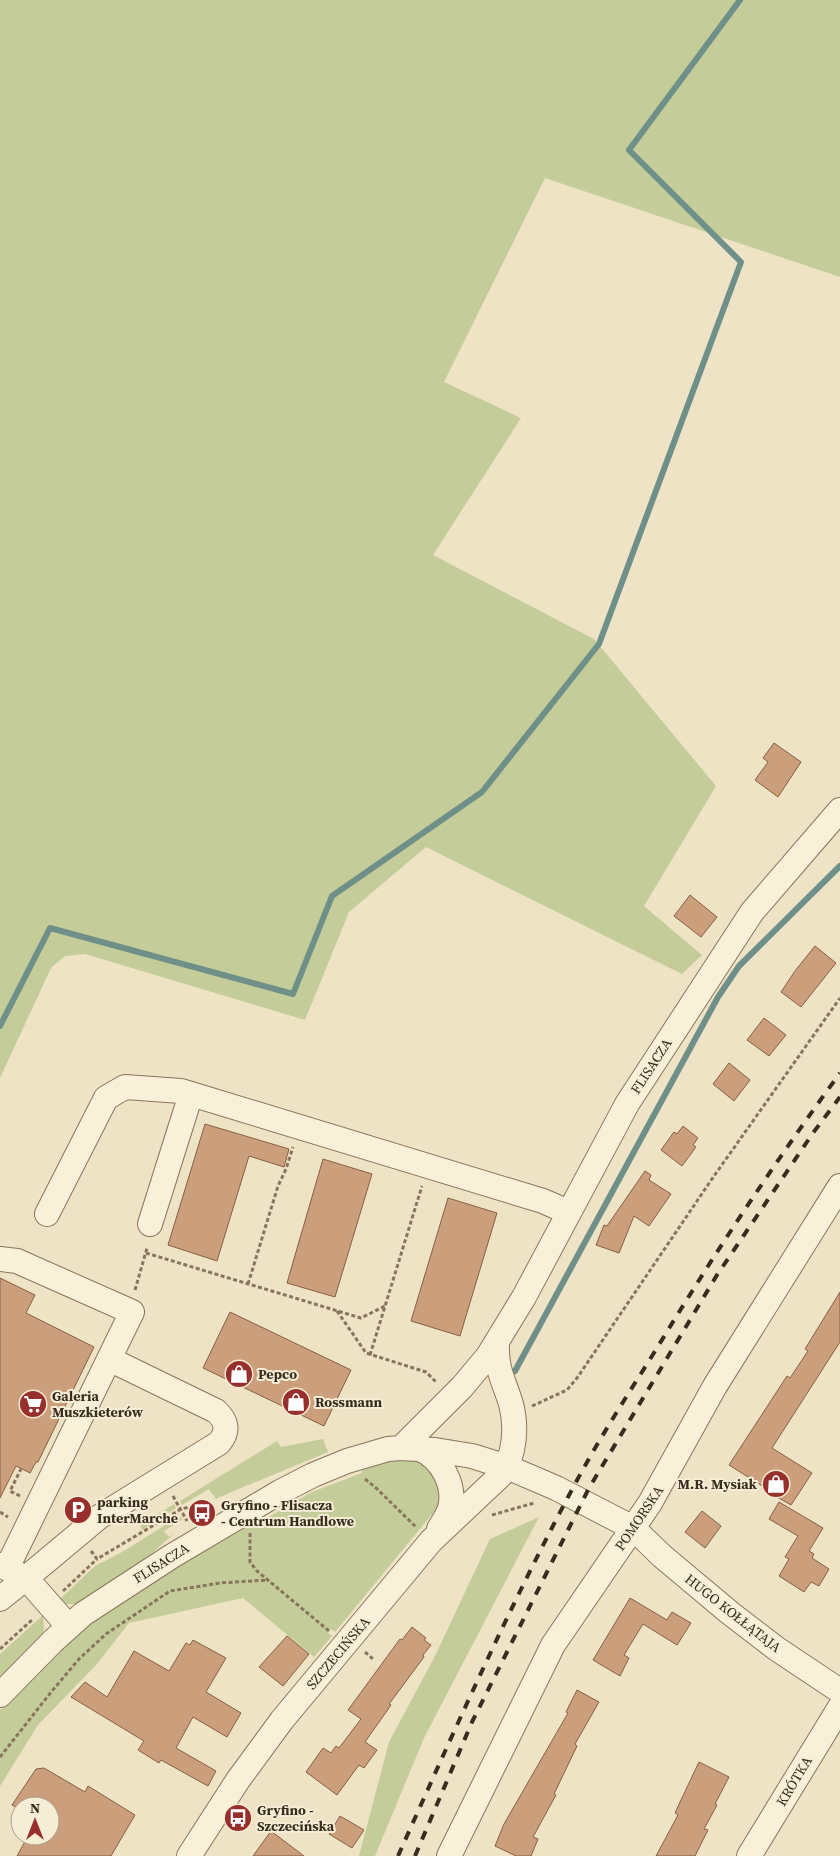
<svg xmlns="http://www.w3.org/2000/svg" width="840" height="1856" viewBox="0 0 840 1856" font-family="'Source Serif 4',serif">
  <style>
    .green { fill: #c4cc99 }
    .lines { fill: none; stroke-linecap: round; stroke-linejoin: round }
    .stream { stroke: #6e9088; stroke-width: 6 }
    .building { fill: #cb9f7c; stroke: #875f42 }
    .minor-casing { stroke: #89755c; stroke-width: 26 }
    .path { stroke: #89755c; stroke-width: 3; stroke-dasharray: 4 2.5; stroke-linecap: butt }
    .minor { stroke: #f8f0d9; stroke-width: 24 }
    .rail { stroke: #392c1f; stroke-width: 4; stroke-dasharray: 9 9; stroke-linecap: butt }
    .labels { text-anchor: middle; stroke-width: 4; stroke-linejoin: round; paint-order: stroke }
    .street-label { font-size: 14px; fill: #392c1f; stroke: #f5edd5 }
    .poi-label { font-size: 14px; font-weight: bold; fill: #392c1f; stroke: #f5edd5; text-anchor: start }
  </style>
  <rect width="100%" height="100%" fill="#eee3c5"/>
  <path class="green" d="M0,0h840v277l-295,-99 -101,204 77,36 -88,137 161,84 122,147 -72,120 58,49 -20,19 -256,-127 -77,65 -44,108 -220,-66 -20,2 -14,12 -51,110z
    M323,1439l5,13 -99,41 -13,6 -7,-10 -27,16 -2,-4 97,-60 4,6z
    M389,1459h22l13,5 14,12 5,25 -108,131 -4,-3 -3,4 4,3 -18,21 -71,-59 -114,25 -32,41 -59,61 -38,61v-76l51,-55 54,-45 143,-88 1,6 63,-36 50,-19 -1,-6z
    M174,1504l2,4 -34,22 -2,-5z
    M178,1517h3l1,3 -18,11 5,6 6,-4 -37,32 -59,39h-13l-8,-3 37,-35 29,-15z
    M539,1517l-115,221 -49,118h-16l30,-114 46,-86 55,-117z
    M43,1615l1,15 -3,7 -41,44v-27z"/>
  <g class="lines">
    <path class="stream" d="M0,1026l50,-98 243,66 39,-98 150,-104 117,-148 142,-382 -112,-112 111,-150
      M515,1371l203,-374 21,-31 101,-100"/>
  </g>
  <path class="building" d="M774,743l27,19 -23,35 -23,-17 13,-18 -5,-4z
    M690,895l27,22 -16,20 -27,-21z
    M815,946l21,17 -35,44 -20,-15 14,-21z
    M764,1018l22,17 -17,21 -22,-16z
    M729,1063l21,17 -16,21 -21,-17z
    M205,1124l84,25 -5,18 -35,-11 -32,105 -49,-16z
    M683,1126l15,12 -5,7 3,2 -14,19 -21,-16 13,-18 3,2z
    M323,1159l49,15 -37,123 -48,-14z
    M645,1171l6,4 -2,5 22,14 -22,32 -15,-10 -15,37 -23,-8 8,-20 3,1z
    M448,1198l49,15 -37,123 -49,-15z
    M0,1278l35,17 -9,18 68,34 -56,115h-2l-6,11 -14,-7 -16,32z
    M840,1292v50l-68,106 40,25 -21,32 -28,-16 1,-2 -35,-22 58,-89 3,2 18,-27 -3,-2z
    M230,1312l121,58 -27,56 -121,-58z
    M779,1502l44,26 -14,23 5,3 -2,4 17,11 -10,17 -8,-4 -7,10 -25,-16 10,-17 -4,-2 13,-21 -29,-17z
    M702,1511l19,15 -16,22 -20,-16z
    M630,1598l37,22 5,-8 19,11 -14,22 -34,-21 -19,31 5,3 -9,18 -27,-16z
    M412,1627l14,11 -2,2 7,5 -8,10 1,2 -35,47 2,1 -26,37 12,8 -13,18 -5,-3 -22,30 -31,-23 17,-24 8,5 5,-7 3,2 22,-29 -13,-9 52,-71 2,1z
    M287,1636l22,18 -26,32 -24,-19z
    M193,1640l33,18 -20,34 35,21 -14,24 -34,-20 -17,31 40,23 -8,15 -47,-26 -2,3 -21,-13 6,-9 -73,-44 14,-15 22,15 27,-46 35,20 17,-28 4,2z
    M577,1690l22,12 -24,42 2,2 -23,48 2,1 -23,42 5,2 -7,17h-15l-21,-10 9,-22 64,-111 -2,-1z
    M699,1762l30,15 -14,27 2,1 -13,24 4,1 -13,26h-39l22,-41 -3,-2 5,-11z
    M44,1768l41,24 3,-6 47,29 -24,41h-94l11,-20h22v-30h-30v3l-8,-4 24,-36z
    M340,1816l24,14 -12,18 -23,-14z
    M271,1831l33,25h-51z"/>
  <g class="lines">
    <defs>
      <path id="minor" d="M47,1214l59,-116 19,-11 56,4 10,3 352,107 25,11
        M150,1224l41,-130
        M0,1259l17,2 115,51 -125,256
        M401,1448l61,-61 26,-31 36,-59 103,-193 125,-192 88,-102
        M420,1449c21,9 36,36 30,59 -2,7 -7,14 -11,21
        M0,1565l26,13 73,-61 120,-74c10,-12 8,-22 -3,-32l-107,-52
        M0,1599l26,-21 43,49
        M0,1695l53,-54 30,-27 89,-58 108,-64 33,-17 34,-14 41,-12 13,-1 34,2 37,6 35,11 49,21 77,40 29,28 68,57 47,36 63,42
        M189,1856l49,-76 44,-60 149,-179 70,-66c14,-19 16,-48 10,-71 -7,-23 -15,-34 -14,-60
        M449,1856l104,-211 97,-142 65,-117 125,-200
        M749,1856l91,-149"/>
    </defs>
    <use href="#minor" class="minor-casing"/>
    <path class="path" d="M146,1253l215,65 24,-12
      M248,1284l30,-98 8,-17 7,-22
      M135,1290l12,-42
      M337,1311l29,42 60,19 10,10
      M370,1355l52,-169
      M532,1406l35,-16 10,-12 137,-202 126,-178
      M365,1479l10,8 42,41
      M20,1496l-10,-5 11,-22
      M173,1496l14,25
      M0,1512l8,5
      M492,1515l42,-12
      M250,1533v29l7,9 72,60
      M91,1551l6,8 84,-50 13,-3 7,7
      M63,1591l34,-32
      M0,1649l33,-30
      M365,1652l8,7
      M0,1757l52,-66 27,-32 27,-25 64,-43 50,-8 47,-3"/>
    <use href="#minor" class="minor"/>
    <path class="rail" d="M398,1856c56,-125 112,-251 177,-372 25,-47 54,-91 82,-136 57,-94 118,-186 183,-275
      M415,1856l57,-134 117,-234 128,-213 96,-142 27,-36"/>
  </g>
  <defs>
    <symbol id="shop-disc" viewBox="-11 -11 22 22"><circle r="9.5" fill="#972f2c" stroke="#f5edd5"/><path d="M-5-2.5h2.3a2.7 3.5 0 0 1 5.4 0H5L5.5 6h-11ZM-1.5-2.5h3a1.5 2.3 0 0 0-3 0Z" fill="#fff"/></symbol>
    <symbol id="supermarket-disc" viewBox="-11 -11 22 22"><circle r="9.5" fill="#972f2c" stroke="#f5edd5"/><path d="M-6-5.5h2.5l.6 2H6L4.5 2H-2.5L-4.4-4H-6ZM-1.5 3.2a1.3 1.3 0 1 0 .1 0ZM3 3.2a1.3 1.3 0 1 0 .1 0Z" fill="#fff"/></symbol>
    <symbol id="parking-disc" viewBox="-11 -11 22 22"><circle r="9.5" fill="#972f2c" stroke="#f5edd5"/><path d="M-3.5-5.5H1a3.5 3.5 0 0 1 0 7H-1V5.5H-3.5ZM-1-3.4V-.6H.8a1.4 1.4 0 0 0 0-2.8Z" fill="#fff"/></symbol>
    <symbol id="bus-disc" viewBox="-11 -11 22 22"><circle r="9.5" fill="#972f2c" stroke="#f5edd5"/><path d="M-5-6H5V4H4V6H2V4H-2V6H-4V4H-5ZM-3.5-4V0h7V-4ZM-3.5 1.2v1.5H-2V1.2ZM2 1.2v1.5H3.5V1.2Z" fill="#fff"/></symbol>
  </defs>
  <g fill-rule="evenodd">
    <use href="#shop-disc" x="223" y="1358" width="32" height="32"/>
    <use href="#shop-disc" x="280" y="1386" width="32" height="32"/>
    <use href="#supermarket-disc" x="17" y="1388" width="32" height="32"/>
    <use href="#shop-disc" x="760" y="1468" width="32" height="32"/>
    <use href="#parking-disc" x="62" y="1494" width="32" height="32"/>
    <use href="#bus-disc" x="186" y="1497" width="32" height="32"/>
    <use href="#bus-disc" x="222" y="1802" width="32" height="32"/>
  </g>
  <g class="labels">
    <g class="street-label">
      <text transform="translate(651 1066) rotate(-57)" y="5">FLISACZA</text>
      <text transform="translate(639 1518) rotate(-56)" y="5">POMORSKA</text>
      <text transform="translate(161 1563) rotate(-32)" y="5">FLISACZA</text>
      <text transform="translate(733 1613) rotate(38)" y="5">HUGO KOŁŁĄTAJA</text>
      <text transform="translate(338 1653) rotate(-50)" y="5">SZCZECIŃSKA</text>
      <text transform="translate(794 1781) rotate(-59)" y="5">KRÓTKA</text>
    </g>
    <g class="poi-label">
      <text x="258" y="1379">Pepco</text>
      <text x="52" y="1401">Galeria<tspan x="52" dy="16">Muszkieterów</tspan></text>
      <text x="315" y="1407">Rossmann</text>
      <text x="757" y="1489" text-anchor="end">M.R. Mysiak</text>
      <text x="97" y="1507">parking<tspan x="97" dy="16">InterMarche</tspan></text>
      <text x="221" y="1510">Gryfino - Flisacza<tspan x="221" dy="16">- Centrum Handlowe</tspan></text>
      <text x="257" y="1815">Gryfino -<tspan x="257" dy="16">Szczecińska</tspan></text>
    </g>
  </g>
  <g transform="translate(35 1821)"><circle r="24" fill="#f5edd5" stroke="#aaa08c"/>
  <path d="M0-4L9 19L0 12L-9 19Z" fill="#972f2c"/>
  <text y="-8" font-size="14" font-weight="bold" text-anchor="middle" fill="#392c1f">N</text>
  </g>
</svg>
